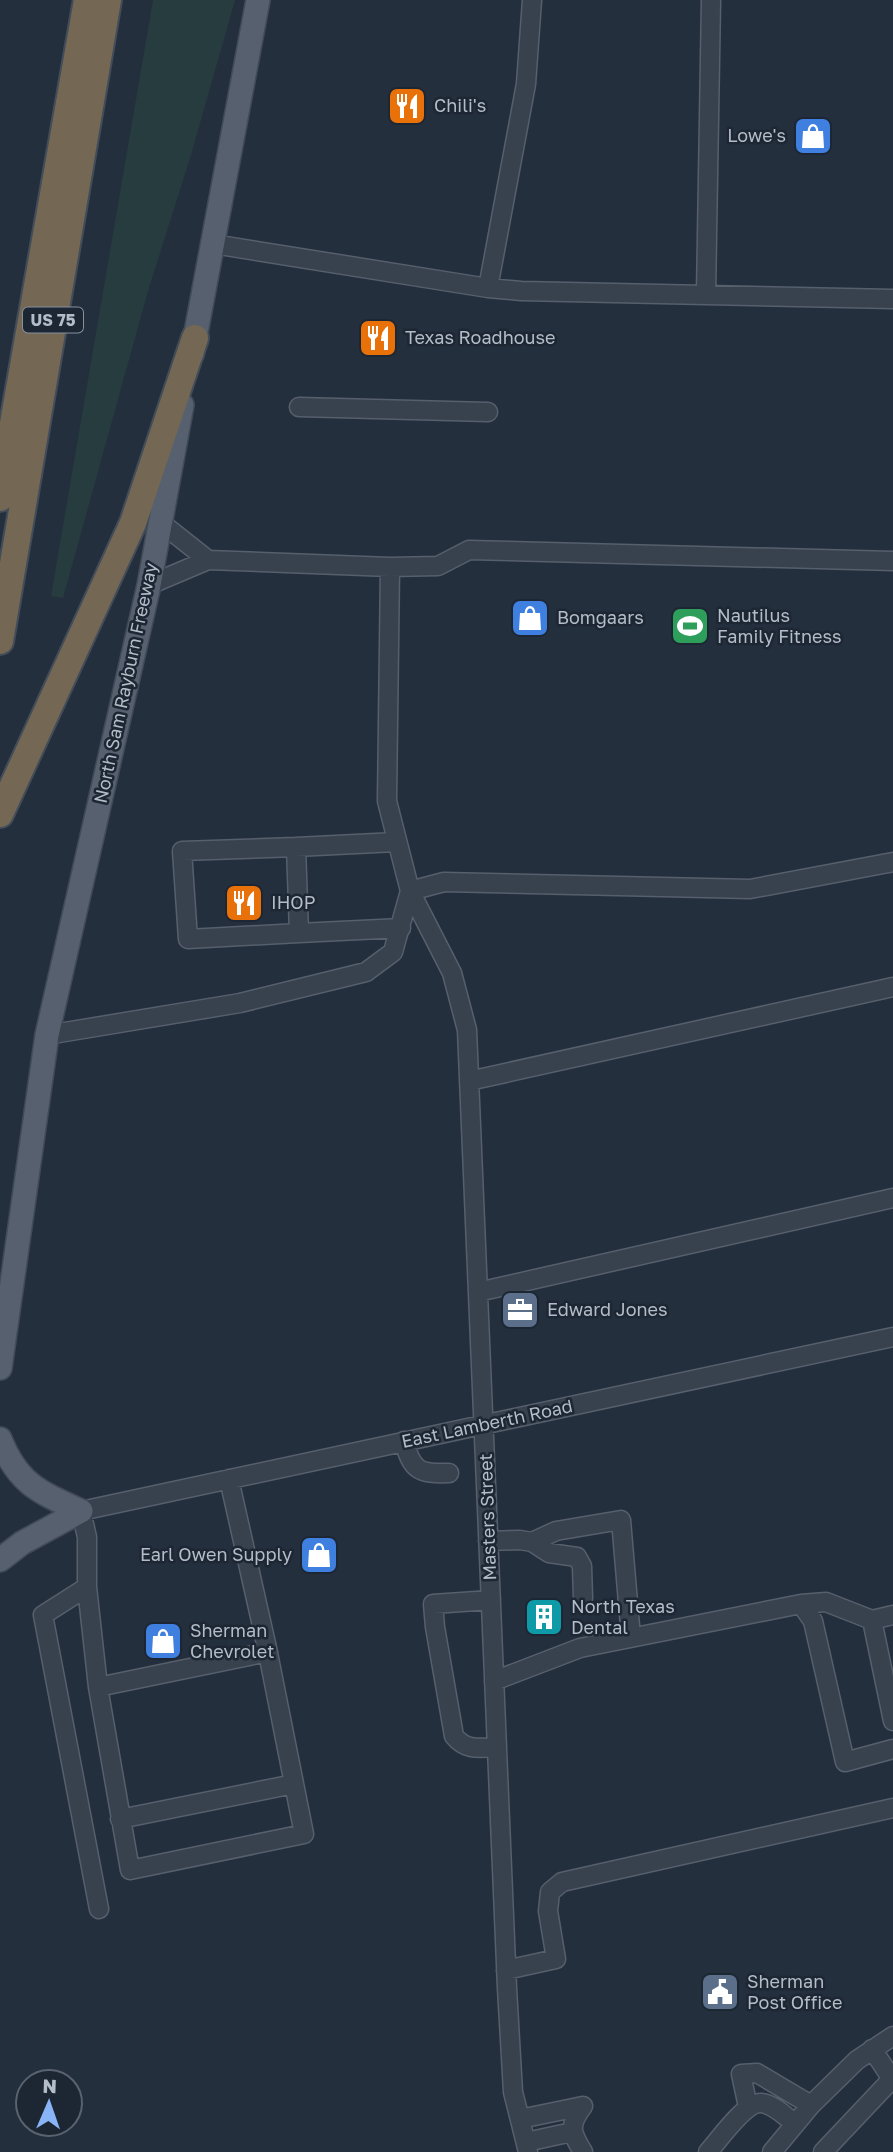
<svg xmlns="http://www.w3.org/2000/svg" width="893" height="2152" viewBox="0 0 893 2152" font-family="'Golos Text',sans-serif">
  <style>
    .grass { fill: #263c3f }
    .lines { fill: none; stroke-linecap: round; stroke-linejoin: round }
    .minor-casing { stroke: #565f6c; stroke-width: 21 }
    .major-casing { stroke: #414a57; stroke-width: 26 }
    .highway-casing { stroke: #434c59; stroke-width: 30 }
    .minor { stroke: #38414e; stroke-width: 18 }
    .major { stroke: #56606e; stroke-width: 23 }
    .highway { stroke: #746855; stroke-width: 26 }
    .labels { text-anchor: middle; stroke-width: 5; stroke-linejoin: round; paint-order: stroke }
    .shield { fill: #1d2633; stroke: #878f9c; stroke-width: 2 }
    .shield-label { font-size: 16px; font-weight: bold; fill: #b4bcc9 }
    .poi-label { font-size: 18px; fill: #b4bcc9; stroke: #1d2633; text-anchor: start }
    .street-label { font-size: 18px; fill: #b4bcc9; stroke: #1d2633 }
  </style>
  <rect width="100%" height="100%" fill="#242f3e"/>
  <path class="grass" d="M153,0h82l-44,155 -43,136 -85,307 -12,-2z"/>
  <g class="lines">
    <defs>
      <path id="minor" d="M213,244l275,44 33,3 372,8
        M488,288l38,-204 6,-84
        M706,295l5,-295
        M299,407l189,5
        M160,522l48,38
        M390,567l-3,234 23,90 34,-9 306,7 143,-27
        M149,585l59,-25 182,7 48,-1 31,-16 424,11
        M396,842l-100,5 3,86 102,-5
        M296,847l-114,4 6,88 111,-6
        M410,891l42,82 15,57 40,958 6,104 15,60
        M47,1035l193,-32 126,-31 27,-20 17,-61
        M469,1081l424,-94
        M478,1292l415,-94
        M404,1441c8,30 15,33 45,32
        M229,1479l38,169 37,186 -174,36 -32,-183 -11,-100v-50l-6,-26 812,-174
        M488,1541l32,-1 12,2 17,11 28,4 5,9 1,32
        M532,1542l24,-11 65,-11 10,118
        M87,1587l-44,28 56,294
        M491,1600l-58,4 2,23 19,109c12,15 25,12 43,11
        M801,1604l25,-2 46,18 21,-5
        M872,1620l21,101
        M494,1681l86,-33 221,-44 12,17 32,141 48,-13
        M98,1687l170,-35
        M120,1819l174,-35
        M506,1970l50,-11 -8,-48 2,-19 12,-10 331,-74
        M748,2107l-7,-33 16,-1 54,32
        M520,2119l63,-13
        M526,2142l46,-10
        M583,2152c-12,-20 -15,-26 0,-46
        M708,2152c11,-12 37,-50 53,-49 13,1 25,14 34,21
        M772,2152l39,-47 46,-45 36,-24
        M823,2152l69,-73 -20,-30"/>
      <path id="major" d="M192,354l66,-354
        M0,1368l47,-333 102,-450 33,-180
        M0,1439c18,45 39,53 81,72
        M0,1560l22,-17 59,-32"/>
      <path id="highway" d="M0,498l87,-498
        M0,641l108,-641
        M0,814l133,-291 62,-185"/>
    </defs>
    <use href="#minor" class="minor-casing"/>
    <use href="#major" class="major-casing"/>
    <use href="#highway" class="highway-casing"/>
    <use href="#minor" class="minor"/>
    <use href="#major" class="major"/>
    <use href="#highway" class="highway"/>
  </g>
  <defs>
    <symbol id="restaurant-square" viewBox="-11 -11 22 22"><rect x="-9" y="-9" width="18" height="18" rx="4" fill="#e8710a" stroke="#1d2633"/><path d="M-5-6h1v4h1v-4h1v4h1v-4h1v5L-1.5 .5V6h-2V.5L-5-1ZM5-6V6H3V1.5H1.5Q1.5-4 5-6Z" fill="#fff"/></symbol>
    <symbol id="shop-square" viewBox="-11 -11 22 22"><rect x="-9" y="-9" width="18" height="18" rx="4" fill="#3f7fe0" stroke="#1d2633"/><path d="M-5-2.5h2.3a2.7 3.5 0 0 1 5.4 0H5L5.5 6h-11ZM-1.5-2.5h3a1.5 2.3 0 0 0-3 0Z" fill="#fff"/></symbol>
    <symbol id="stadium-square" viewBox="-11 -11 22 22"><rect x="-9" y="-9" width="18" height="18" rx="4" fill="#2e9e5b" stroke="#1d2633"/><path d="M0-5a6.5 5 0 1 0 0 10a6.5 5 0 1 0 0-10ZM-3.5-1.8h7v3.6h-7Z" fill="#fff"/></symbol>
    <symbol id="office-square" viewBox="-11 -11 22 22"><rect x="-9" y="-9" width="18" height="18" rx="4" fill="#5c6f8a" stroke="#1d2633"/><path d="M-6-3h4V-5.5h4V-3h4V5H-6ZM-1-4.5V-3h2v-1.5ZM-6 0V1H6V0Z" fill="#fff"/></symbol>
    <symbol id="building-square" viewBox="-11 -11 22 22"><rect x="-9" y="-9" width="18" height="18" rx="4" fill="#0f9aa8" stroke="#1d2633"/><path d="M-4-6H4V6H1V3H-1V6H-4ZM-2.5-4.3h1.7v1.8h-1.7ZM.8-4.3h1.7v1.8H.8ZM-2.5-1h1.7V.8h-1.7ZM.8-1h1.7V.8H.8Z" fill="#fff"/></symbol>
    <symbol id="civic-square" viewBox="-11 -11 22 22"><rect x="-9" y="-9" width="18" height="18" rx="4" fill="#5c6f8a" stroke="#1d2633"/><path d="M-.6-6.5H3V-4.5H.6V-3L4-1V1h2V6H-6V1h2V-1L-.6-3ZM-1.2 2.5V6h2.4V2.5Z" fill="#fff"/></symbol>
  </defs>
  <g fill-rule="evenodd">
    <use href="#restaurant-square" x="385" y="84" width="44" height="44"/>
    <use href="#shop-square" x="791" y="114" width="44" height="44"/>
    <use href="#restaurant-square" x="356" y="316" width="44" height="44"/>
    <use href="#shop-square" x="508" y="596" width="44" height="44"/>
    <use href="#stadium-square" x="668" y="604" width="44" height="44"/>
    <use href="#restaurant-square" x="222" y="881" width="44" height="44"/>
    <use href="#office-square" x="498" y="1288" width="44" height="44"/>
    <use href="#shop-square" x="297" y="1533" width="44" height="44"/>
    <use href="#building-square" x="522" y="1595" width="44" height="44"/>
    <use href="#shop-square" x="141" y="1619" width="44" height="44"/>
    <use href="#civic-square" x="698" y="1970" width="44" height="44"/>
  </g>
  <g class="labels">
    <rect class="shield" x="23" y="307.5" width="60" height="25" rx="5"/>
    <g class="shield-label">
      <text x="53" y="326">US 75</text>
    </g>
    <g class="poi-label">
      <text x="434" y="112">Chili's</text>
      <text x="786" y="142" text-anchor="end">Lowe's</text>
      <text x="405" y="344">Texas Roadhouse</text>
      <text x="717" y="622">Nautilus<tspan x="717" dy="21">Family Fitness</tspan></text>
      <text x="557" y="624">Bomgaars</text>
      <text x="271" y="909">IHOP</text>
      <text x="547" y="1316">Edward Jones</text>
      <text x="292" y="1561" text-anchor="end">Earl Owen Supply</text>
      <text x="571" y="1613">North Texas<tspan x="571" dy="21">Dental</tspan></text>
      <text x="190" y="1637">Sherman<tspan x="190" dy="21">Chevrolet</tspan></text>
      <text x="747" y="1988">Sherman<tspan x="747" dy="21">Post Office</tspan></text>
    </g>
    <g class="street-label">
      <text transform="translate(126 683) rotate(-78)" y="6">North Sam Rayburn Freeway</text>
      <text transform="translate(487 1424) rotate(-12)" y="6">East Lamberth Road</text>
      <text transform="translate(488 1517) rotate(-92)" y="6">Masters Street</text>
    </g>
  </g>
  <g transform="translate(49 2103) rotate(2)"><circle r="33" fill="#1d2633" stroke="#59626f" stroke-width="2"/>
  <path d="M0-5L12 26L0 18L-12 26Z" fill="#8ab4f8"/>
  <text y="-10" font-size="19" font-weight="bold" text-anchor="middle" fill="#b4bcc9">N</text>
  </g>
</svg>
